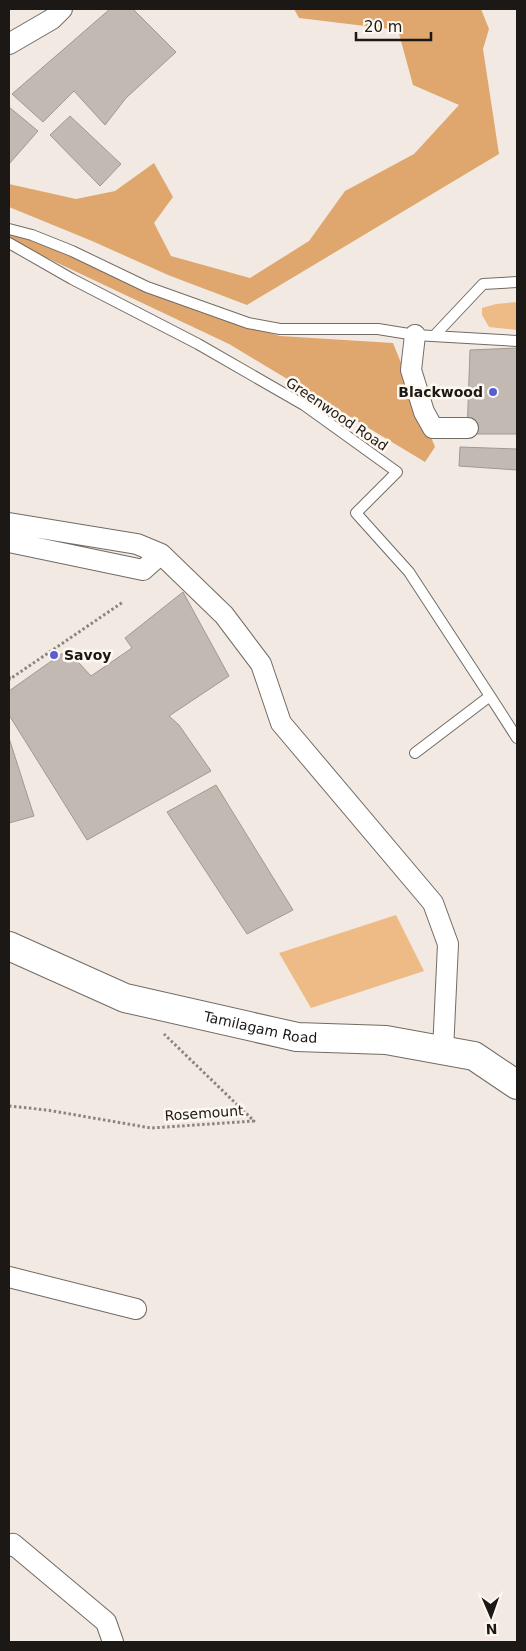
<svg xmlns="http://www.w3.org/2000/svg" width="526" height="1651" viewBox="0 0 526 1651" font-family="'DejaVu Sans',sans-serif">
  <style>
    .green { fill: #eeba86 }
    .forest { fill: #dfa76e }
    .building { fill: #c2bab2; stroke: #a09891 }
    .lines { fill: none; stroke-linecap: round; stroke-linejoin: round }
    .lane-casing { stroke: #726b64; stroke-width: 12 }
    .street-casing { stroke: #726b64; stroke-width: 22 }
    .secondary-casing { stroke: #726b64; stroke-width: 30 }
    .path { stroke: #8b8580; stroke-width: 3; stroke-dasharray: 2.5 2.5; stroke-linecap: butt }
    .lane { stroke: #fff; stroke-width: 10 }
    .street { stroke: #fff; stroke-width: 20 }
    .secondary { stroke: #fff; stroke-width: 28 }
    .poi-dot { fill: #575ed5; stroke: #fef8f1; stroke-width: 2 }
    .labels { text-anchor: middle; stroke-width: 5; stroke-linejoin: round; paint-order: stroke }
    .poi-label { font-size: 14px; font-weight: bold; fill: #1b1815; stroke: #fef8f1; text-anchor: end }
    .street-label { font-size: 14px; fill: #1b1815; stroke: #fef8f1 }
  </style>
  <rect width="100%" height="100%" fill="#f2eae2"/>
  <path class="green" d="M517,302v28l-28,-3 -7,-12v-7l14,-4z
    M396,915l28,56 -113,37 -32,-55z"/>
  <path class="forest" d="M294,9h187l8,20 -6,20 16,105 -252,151 -79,-30 -76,-34 -83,-34v-23l67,15 39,-8 39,-28 19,34 -19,26 17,33 79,22 59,-37 36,-50 69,-37 45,-49 -46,-20 -15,-55 -99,-12z
    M9,232l63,24 118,52 55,18 35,10 113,7 42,104 -10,15 -196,-118 -220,-104z"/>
  <path class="building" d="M110,9h23l43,43 -50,46 -21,27 -31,-34 -31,31 -31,-28z
    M9,107l29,24 -29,33z
    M70,116l51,48 -21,22 -50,-51z
    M517,348v86h-50l3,-84z
    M460,447l57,2v21l-58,-4z
    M183,592l46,84 -60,40 10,9 32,46 -124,69 -78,-125v-24l58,-41 24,26 41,-28 -7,-10z
    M9,738l25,78 -25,7z
    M216,785l77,125 -46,24 -80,-122z"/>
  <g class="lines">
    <defs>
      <path id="lane" d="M9,229l23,6 40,16 75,36 101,36 32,6h98l37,6 102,6
        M9,243l63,36 126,65 106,61 93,67 -41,41 53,59 81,124 -75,57
        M434,336l49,-52 34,-2
        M490,696l27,42"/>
      <path id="street" d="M9,44l43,-25 10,-10
        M415,335l-4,35 13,42 9,16h35
        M9,523l128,21 24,10 63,61 37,49 20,59 152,180 15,41 -5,107
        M9,542l134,28 18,-16
        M9,1277l127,32
        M9,1546l4,-2 93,78 7,20"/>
      <g id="secondary">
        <path id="s1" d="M9,946l116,52 172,39 89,3 88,16 43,29"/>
      </g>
    </defs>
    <use href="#lane" class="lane-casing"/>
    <use href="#street" class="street-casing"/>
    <use href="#secondary" class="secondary-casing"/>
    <path class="path" d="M9,677l1,2 113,-77
      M9,1106l38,4 104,18 103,-7 -90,-87"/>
    <use href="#lane" class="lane"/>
    <use href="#street" class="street"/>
    <use href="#secondary" class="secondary"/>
  </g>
  <g class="poi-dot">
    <circle cx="493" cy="392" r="5"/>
    <circle cx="54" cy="655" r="5"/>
  </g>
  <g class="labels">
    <g class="poi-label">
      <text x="483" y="397">Blackwood</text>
      <text x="64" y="660" text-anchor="start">Savoy</text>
    </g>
    <g class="street-label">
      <text transform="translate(337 414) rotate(34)" y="5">Greenwood Road</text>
      <text dy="5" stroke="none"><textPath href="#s1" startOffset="266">Tamilagam Road</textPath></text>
      <text transform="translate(204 1113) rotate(-4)" y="5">Rosemount</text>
    </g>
  </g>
  <rect width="526" height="1651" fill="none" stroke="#1b1815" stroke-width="20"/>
  <g transform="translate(491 1616) rotate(178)" stroke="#fef8f1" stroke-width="4" paint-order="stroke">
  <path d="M0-4L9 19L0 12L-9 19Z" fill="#1b1815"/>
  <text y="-8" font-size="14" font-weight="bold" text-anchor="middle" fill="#1b1815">N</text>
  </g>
  <path d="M356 32v8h75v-8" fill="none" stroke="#1b1815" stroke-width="2.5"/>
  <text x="364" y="32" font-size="15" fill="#1b1815" stroke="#fef8f1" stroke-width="4" paint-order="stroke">20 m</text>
</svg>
